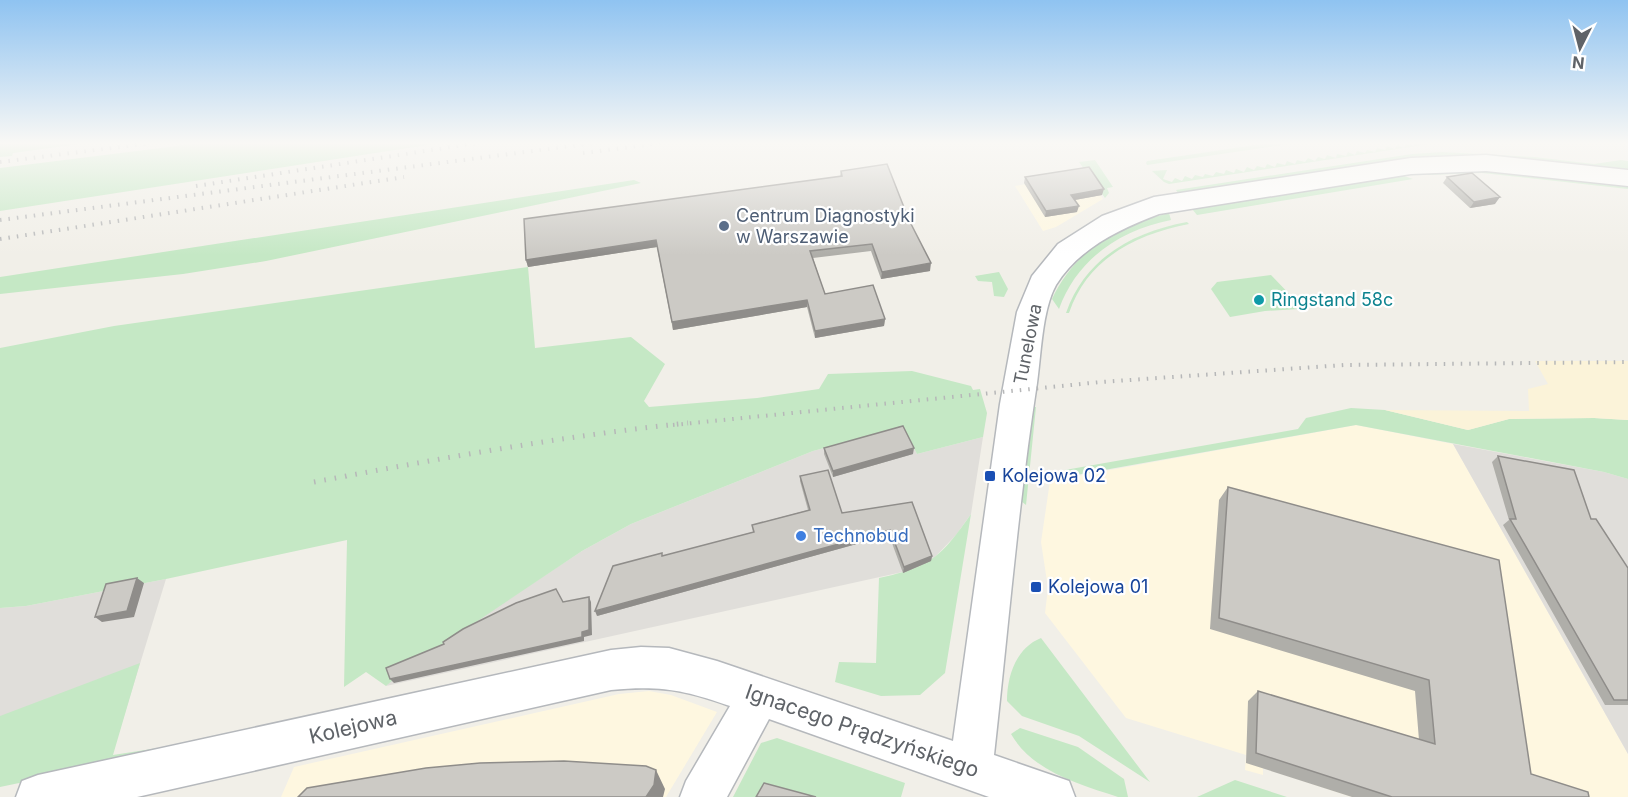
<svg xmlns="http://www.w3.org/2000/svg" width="1628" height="797" viewBox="0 0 1628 797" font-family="Inter,sans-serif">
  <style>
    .commercial { fill: #fef7e0 }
    .industrial { fill: #e0deda }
    .green { fill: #c5e8c5 }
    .sand { fill: #fbf3d9 }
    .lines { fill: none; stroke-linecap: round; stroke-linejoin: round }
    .minor-casing { stroke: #b5b8bc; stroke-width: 3 }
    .minor { fill: #fff; fill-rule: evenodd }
    .rail-far1 { stroke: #b6b7b8; stroke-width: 4; stroke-dasharray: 1.5 7; stroke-linecap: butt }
    .rail { stroke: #b6b7b8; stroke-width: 5; stroke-dasharray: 1.5 9; stroke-linecap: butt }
    .wall { fill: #afaea9 }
    .shaded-wall { fill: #8f8d8a }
    .building { fill: #cccac5; stroke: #8f8d8a; stroke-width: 1.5 }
    .service-dot { fill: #5c6f8a; stroke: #fff; stroke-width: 2 }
    .culture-dot { fill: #0f9aa8; stroke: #fff; stroke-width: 2 }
    .transit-dot { fill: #1a4fb4; stroke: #fff; stroke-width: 2 }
    .shop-dot { fill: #3f7fe0; stroke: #fff; stroke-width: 2 }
    .labels { text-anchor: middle; stroke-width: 4.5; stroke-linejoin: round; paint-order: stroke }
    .service-label { font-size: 18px; fill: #4e5e75; stroke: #fff; text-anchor: start }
    .culture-label { font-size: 18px; fill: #0d838f; stroke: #fff; text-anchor: start }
    .street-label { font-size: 18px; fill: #5f6368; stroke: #fff }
    .transit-label { font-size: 18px; fill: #164399; stroke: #fff; text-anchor: start }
    .shop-label { font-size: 18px; fill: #366cbe; stroke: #fff; text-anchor: start }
    .near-street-label { font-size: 21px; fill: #5f6368; stroke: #fff }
  </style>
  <rect width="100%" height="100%" fill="#f1efe8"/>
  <path class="commercial" d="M1087,174l16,25 -47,28 -13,4 -28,-45z
    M1356,425l97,19 175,310v43h-276l-89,-29v7l-18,-5 1,-15 -120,-37 -81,-105 3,-25 -7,-46 9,-61z
    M649,691l22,4 46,17 -51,85h-385l13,-30 325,-73z"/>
  <path class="industrial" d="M903,427l14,27 66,-17 -12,77 -15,21 -25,26 -15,8 -530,117 17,-17 179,-118 49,-27 182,-73z
    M1453,444l151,28 24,7v275z
    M166,579l-54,176 -112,20v-167l26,-2z"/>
  <path class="green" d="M86,143l-73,10 -1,3 -12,1v-13z
    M201,143h239l-440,68v-43z
    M1269,143h27l-149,22 -1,-2 1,-2z
    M1415,143h21l-267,41 -5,-2 -12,-11 15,-1 -4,9 9,3 3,-4 7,3 3,-5 7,3 3,-4 8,2 2,-3 8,2 3,-4 8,2 2,-4 8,3 2,-4 8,3 3,-5 7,3 3,-4 8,2 2,-4 8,3 2,-4 8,2 2,-4 8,3 2,-4 8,2 3,-4 7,3 3,-4 7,2 2,-4 9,3 1,-4 9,2 2,-4 7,3 2,-4 8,2 2,-3 8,2 2,-4 8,2 2,-4 8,3 2,-4 7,3 2,-4 8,2z
    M1442,152l92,5 60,7 27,-4 7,1v10l-163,-15 -37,1 -250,36 -2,-3 236,-36z
    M1095,160l18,27 -6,1 2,5 -4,5 -26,-36z
    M1451,171h48l129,14v4l-146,-16 -55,2 2,-3z
    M1401,175l12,4 -216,36 -5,-6z
    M634,180l7,3 -375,78 -83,13 -183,20v-17z
    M1169,213l2,7c-51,10 -94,39 -112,89l-7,-10c23,-49 66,-74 117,-86z
    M1187,222l2,2c-53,10 -102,35 -120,89h-3c19,-55 67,-81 121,-91z
    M528,267l7,81 96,-11 34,27 -21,37 5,6 108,-9 62,-9 9,-15 84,-3 59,15 2,4 7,-1 7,24 -4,24 -66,17 -14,-27 -90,24 -182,73 -49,27 -176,118 -20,17 -20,-14 -22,15 3,-147 -181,39 -140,27 -26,2v-260l114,-22z
    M999,272l9,17 -4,8 -10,-1 -2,-14 -14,-1 -3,-5z
    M1271,275l26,27 2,7 -34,2 -35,6 -19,-28 6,-7z
    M1032,407h4l-10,98 -5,-4 4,-26 2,-4 -2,-2z
    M1351,408l34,2 83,20 41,-11 85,-1 34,2v59l-24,-7 -248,-47 -291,52v-7l233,-41 8,-11z
    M971,514l-26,159 -25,22 -39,1 -46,-14 4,-20 37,1 3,-85c52,-11 62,-21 92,-64z
    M1041,638l109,144 -71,-46 -57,-20 -15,-15c0,-25 9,-53 34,-63z
    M140,663l-27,92 155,-24 -268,56v-71z
    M1020,728l58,19 46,32 4,18h-10c-39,-13 -85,-25 -107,-63z
    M777,738l128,45 -4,14h-168l28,-54z
    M1235,780l52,17h-90z"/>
  <path class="sand" d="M1535,361h93v59l-34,-2 -85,1 -41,11 -83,-20 144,1 -1,-22 20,-5z"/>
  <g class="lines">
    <defs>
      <path id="minor" d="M1486,155l142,15v16l-142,-15 -75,3 -252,40c-39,15 -80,34 -103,71 -14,25 -15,70 -19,98 -19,123 -29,248 -43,372l75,26 6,16h-86l-220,-78 -42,78h-47l6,-16 44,-75c-45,-16 -71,-21 -119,-16l-474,107h-121l6,-16 16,-6 573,-125 30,-3 28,1 48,13 236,80 47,-337 17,-92 15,-36 26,-32 44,-28 52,-19 257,-39z"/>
    </defs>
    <use href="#minor" class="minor-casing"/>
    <use href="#minor" class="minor"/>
    <path class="rail-far1" d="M583,153l78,-10
      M0,162l151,-19
      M196,186l281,-43
      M0,220l594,-77
      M0,239l404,-62
      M673,425l428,-43 243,-17 284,-3"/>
    <path class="rail" d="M314,482c124,-23 248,-46 374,-59"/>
  </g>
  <path class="wall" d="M841,171l89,100 -49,8 -10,-28 -58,7 12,36 60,25 -1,7 -69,12 -8,-31 -134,23 -16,-83 -129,20 -2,-7 314,-84z
    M1025,177l77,18 -27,5 2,12 -32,5 -21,-34z
    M1447,177l48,27 -25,4 -27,-25z
    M824,448l89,6 -80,23 -9,-23z
    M1498,456l93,63 37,49v137h-23l-102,-180 6,-5 -17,-58z
    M800,476l42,37 70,-11 20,54 -1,5 -28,12 -14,-38 -292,81 65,-60 91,-24 -1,-7 56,-15 -8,-29z
    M1228,487l303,287 58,23h-237l-106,-34 2,-62 10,-10 161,49 -4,-49 -205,-62 9,-129z"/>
  <path class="shaded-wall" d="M1104,189l-2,6 -33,6 2,-6z
    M1500,197l-5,7 -25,4 4,-6z
    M1079,206l-2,6 -32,5 1,-6z
    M656,240l1,7 -129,20 -2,-7z
    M931,263l-1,8 -49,8 1,-7z
    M807,300v7l-134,23 -1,-8z
    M885,319l-1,7 -69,12v-7z
    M914,448l-1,6 -80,23v-6z
    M890,530l-1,5 -292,81 -2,-5z
    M932,556l-1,5 -28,12 1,-6z
    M137,578l7,5 -10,34 -32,5 -7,-5z
    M589,597l2,5 1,33 -8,2v4l-190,42 -4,-4 192,-47z
    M656,770l9,19 -2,8h-17z"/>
  <path class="building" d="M887,164l22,56 22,43 -49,9 -10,-28 -62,7 15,43 48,-9 12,34 -70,12 -8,-31 -135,22 -16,-82 -130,20 -2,-41 318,-43 -1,-5z
    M1089,167l15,22 -33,6 8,11 -33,5 -21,-34z
    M1472,173l28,24 -26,5 -27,-25z
    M903,426l11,22 -81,23 -9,-23z
    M1498,456l76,14 17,49h5l32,49v132h-14l-104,-181h6z
    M828,470l14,43 70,-11 20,54 -28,11 -14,-37 -295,81 18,-45 49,-13v3l92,-24 -2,-7 58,-15 -10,-34z
    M1228,487l271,73 32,214 57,18 1,5h-197l-136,-44 2,-62 177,53 -6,-64 -210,-62z
    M137,578l-10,33 -32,6 11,-33z
    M556,589l7,13 26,-5v33l-7,2v5l-192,42 -4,-11 58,-24 -1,-2 20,-13 53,-26z
    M564,761l82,5 10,4 -2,15 -8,12h-348l9,-9 119,-20 54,-5z
    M764,783l52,14h-60z"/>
  <linearGradient id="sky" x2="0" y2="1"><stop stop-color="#8fc3f1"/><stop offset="0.56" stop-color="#f9f8f5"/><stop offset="1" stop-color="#f9f8f5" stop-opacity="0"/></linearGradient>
  <rect width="1628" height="255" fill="url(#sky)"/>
  <circle class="service-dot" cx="724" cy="226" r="6"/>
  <circle class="culture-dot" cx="1259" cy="300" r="6"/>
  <g class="transit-dot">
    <rect x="984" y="470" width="12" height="12" rx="3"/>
    <rect x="1030" y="581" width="12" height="12" rx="3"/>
  </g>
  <circle class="shop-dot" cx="801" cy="536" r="6"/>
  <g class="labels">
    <g class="service-label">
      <text x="736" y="222">Centrum Diagnostyki<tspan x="736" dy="21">w Warszawie</tspan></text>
    </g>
    <g class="culture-label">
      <text x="1271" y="306">Ringstand 58c</text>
    </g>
    <g class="street-label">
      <text transform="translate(1028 344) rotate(-79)" y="6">Tunelowa</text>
    </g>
    <g class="transit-label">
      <text x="1002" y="482">Kolejowa 02</text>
      <text x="1048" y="593">Kolejowa 01</text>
    </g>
    <g class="shop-label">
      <text x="813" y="542">Technobud</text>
    </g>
    <g class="near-street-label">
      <text transform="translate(353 727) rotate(-13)" y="7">Kolejowa</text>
      <text transform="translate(862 731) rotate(19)" y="7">Ignacego Prądzyńskiego</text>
    </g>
  </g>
  <g transform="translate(1580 48) rotate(186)" stroke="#ffffff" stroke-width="4.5" paint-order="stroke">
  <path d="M0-4.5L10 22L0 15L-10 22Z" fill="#5f6368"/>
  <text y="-9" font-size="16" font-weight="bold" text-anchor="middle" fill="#5f6368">N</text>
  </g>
</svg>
